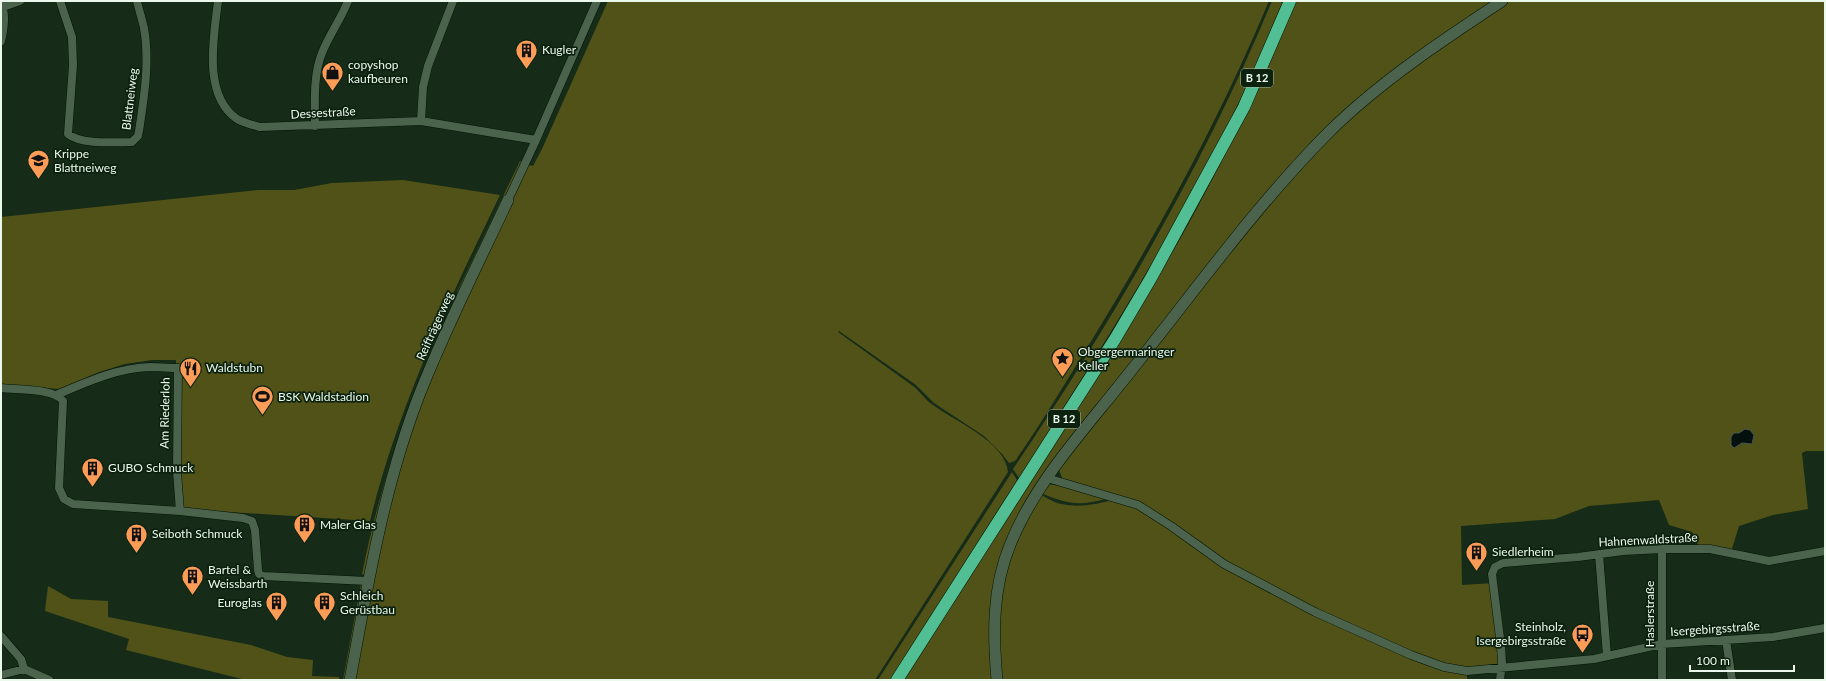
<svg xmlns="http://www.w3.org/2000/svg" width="1826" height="681" viewBox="0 0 1826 681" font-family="Lato,sans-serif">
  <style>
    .green { fill: #515217; fill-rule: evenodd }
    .water { fill: #03100e; stroke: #495651 }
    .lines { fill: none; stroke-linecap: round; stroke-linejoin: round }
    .street-casing { stroke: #011403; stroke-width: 9 }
    .secondary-casing { stroke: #011403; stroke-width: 12 }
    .highway-casing { stroke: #011403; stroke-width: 13 }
    .street { stroke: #4b624c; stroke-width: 8 }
    .secondary { stroke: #4b624c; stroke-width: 11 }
    .highway { stroke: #51be94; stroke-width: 12 }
    .labels { text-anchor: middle; stroke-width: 3.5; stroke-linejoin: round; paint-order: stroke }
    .shield { fill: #0c220f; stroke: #a8b8aa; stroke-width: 1 }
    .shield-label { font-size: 11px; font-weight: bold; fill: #ebf9ec }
    .poi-label { font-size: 12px; fill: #ebf9ec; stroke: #0c220f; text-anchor: start }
    .street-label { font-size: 12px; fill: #ebf9ec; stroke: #0c220f }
  </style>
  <rect width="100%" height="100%" fill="#162c18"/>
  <path class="green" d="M608,1h661c-49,117 -110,229 -176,337 -26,42 -50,83 -78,123l-6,2 -7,-9 -18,-18 -50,-33 -18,-18 -77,-54 -1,1c25,18 50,36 75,54 7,5 12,14 20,19 21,16 73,37 75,67l-133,208h-521l36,-182 34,-104 45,-105 59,-124 5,1 9,-17z
    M1272,1h11c-15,34 -29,69 -45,103 -63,130 -142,252 -219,374l-6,-9c99,-147 191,-304 259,-468z
    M1296,1h200l-96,65 -70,61 -31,31 -129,156 -137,176 -27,55 -9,29 -6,32 -1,32 6,3c1,-54 15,-101 43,-147 7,3 15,9 23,10 17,4 35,0 51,-4l1,-4 -51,-16 -5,-12 211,-265c11,-14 22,-27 33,-40 59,-64 133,-115 206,-162h317v450h-19l-4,2 6,56 -35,6 -34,11 -8,26 -21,-5h-11l-7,-15 -23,-7 -10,-25 -70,6 -34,13 -94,7 1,59 31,-2 9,80 -1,6 -34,2v9h-563c60,-94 121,-188 180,-283 36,-58 73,-116 106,-176 39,-71 74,-145 106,-220zM1745,429l5,1 4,5 -2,9 -10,-1 -8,5 -3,-3v-8l3,-4h5z
    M520,161l2,1 -62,131 -3,-1z
    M403,180l97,15c-51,105 -102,212 -130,326l-187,-12 -3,-16 -4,-133h-24l-27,4 -26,8 -40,17 -58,-5v-167l257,-27h36l38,-7z
    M435,342l2,1 -72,232 -3,-1c16,-80 41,-156 73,-232z
    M1012,472l5,8 -127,200h-12z
    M1047,484l21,3 38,12c-26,7 -39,5 -63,-5z
    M361,584l2,1 -17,95h-3z
    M48,586l23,13 37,2v16l143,28 36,12 26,3 -1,16 27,1v3h-93l-120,-30 3,-11 -84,-28z"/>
  <path class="water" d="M1745,429l5,1 4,5 -2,9 -10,-1 -8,5 -3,-3v-8l3,-4h5z"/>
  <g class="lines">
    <defs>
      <path id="street" d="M60,1l12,36 1,28 -5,69c13,11 47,8 64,8l6,-6 1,-5c5,-33 11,-69 5,-103 -2,-9 -5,-18 -7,-27
        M218,1c-4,35 -16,94 19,118 7,4 15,6 23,8l161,-6 115,19
        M1,2c5,12 3,27 0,39
        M3,7l17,-6
        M421,121l2,-34 5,-21 25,-65
        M315,126c0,-23 -2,-51 7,-73 7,-18 19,-34 26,-52
        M508,200l28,-60 61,-139
        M1,388c16,2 53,0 62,13l-4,87 5,11 9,5 107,7 -3,-39 1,-104c-9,0 -19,-1 -28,-1 -33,1 -63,15 -94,28
        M1047,478l91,27 33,21 53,38 91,48 96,43 33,12 23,4 127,-12 68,-15 111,-7 52,-9
        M180,511l63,7 9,3 3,9 3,40 1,4 4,2 105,5
        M1662,549v131
        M1599,554l8,102
        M1,636l20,23 3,10
        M1726,640l6,40
        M1,675l23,-6 25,11
        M1500,680l2,-17 -1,-17 -9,-72 3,-7 8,-4 75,-6 45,-6 39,-2h48l59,12 56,-10"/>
      <path id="secondary" d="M350,680c18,-97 34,-195 70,-287 26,-66 58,-129 88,-193
        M997,680c-4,-46 -5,-91 13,-135 26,-65 77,-118 120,-173 65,-81 126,-167 200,-241 51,-50 113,-91 172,-130"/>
      <path id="highway" d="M897,680l218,-341 36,-61 93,-171 46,-106"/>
    </defs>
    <use href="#street" class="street-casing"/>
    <use href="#secondary" class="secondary-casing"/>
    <use href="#highway" class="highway-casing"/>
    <use href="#street" class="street"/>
    <use href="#secondary" class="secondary"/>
    <use href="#highway" class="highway"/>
  </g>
  <defs>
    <symbol id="building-pin" viewBox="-11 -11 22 30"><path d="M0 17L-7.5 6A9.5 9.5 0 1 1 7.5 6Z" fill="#fd9c56" stroke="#0c220f"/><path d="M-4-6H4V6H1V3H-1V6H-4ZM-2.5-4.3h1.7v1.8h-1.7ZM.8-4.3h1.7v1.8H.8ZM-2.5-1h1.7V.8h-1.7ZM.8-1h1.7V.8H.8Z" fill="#111"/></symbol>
    <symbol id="shop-pin" viewBox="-11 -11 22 30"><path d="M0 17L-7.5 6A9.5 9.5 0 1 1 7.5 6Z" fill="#fd9c56" stroke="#0c220f"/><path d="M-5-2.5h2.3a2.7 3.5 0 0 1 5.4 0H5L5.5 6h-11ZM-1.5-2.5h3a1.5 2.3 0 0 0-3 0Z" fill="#111"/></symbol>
    <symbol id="school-pin" viewBox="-11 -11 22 30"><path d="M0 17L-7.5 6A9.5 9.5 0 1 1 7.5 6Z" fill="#fd9c56" stroke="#0c220f"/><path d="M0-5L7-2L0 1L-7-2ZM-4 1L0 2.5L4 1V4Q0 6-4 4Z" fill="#111"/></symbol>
    <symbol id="sight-pin" viewBox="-11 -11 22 30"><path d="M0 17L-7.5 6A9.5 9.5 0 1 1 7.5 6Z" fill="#fd9c56" stroke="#0c220f"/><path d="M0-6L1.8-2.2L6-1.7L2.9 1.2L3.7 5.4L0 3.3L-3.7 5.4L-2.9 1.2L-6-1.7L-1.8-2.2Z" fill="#111"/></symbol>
    <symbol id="restaurant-pin" viewBox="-11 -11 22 30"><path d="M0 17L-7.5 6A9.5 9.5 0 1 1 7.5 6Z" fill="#fd9c56" stroke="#0c220f"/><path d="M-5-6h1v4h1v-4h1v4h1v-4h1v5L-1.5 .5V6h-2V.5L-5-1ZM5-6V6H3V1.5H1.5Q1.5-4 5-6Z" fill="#111"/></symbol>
    <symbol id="stadium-pin" viewBox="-11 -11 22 30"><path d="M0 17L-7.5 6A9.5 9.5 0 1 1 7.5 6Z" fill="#fd9c56" stroke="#0c220f"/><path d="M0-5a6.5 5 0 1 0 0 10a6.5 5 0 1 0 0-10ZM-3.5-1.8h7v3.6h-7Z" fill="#111"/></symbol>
    <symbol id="bus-pin" viewBox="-11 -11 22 30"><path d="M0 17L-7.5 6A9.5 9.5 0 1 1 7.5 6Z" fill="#fd9c56" stroke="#0c220f"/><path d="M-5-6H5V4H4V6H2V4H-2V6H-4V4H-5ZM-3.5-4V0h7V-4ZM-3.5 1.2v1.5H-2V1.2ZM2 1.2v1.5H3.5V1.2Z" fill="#111"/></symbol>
  </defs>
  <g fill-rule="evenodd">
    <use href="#building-pin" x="514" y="38" width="25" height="34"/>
    <use href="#shop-pin" x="320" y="60" width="25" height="34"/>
    <use href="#school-pin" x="26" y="148" width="25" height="34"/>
    <use href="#sight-pin" x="1050" y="346" width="25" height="34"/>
    <use href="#restaurant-pin" x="178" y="356" width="25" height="34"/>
    <use href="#stadium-pin" x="250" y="384" width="25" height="34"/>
    <use href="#building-pin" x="80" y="456" width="25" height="34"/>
    <use href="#building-pin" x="292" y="512" width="25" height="34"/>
    <use href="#building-pin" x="124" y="522" width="25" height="34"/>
    <use href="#building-pin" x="1464" y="540" width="25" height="34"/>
    <use href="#building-pin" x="180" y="564" width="25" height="34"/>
    <use href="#building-pin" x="264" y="590" width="25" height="34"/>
    <use href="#building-pin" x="312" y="590" width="25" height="34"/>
    <use href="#bus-pin" x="1570" y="622" width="25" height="34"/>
  </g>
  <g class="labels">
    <g class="shield">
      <rect x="1241" y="69" width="32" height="18" rx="3"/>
      <rect x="1048" y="410" width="32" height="18" rx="3"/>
    </g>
    <g class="shield-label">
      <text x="1257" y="82">B 12</text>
      <text x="1064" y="423">B 12</text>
    </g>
    <g class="poi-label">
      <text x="542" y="54">Kugler</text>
      <text x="348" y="69">copyshop<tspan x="348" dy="14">kaufbeuren</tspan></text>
      <text x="54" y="158">Krippe<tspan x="54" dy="14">Blattneiweg</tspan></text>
      <text x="1078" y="356">Obgergermaringer<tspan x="1078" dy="14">Keller</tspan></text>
      <text x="206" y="372">Waldstubn</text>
      <text x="278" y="401">BSK Waldstadion</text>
      <text x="108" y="472">GUBO Schmuck</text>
      <text x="320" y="529">Maler Glas</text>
      <text x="152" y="538">Seiboth Schmuck</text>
      <text x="1492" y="556">Siedlerheim</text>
      <text x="208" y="574">Bartel &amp;<tspan x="208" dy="14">Weissbarth</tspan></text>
      <text x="340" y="600">Schleich<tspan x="340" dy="14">Gerüstbau</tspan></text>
      <text x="262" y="607" text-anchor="end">Euroglas</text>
      <text x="1566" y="631" text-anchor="end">Steinholz,<tspan x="1566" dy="14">Isergebirgsstraße</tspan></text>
    </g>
    <g class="street-label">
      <text transform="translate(130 99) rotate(-83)" y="4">Blattneiweg</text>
      <text transform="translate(323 113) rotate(-3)" y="4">Dessestraße</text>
      <text transform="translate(435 326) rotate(-66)" y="4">Reifträgerweg</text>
      <text transform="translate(165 413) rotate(-89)" y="4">Am Riederloh</text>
      <text transform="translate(1648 540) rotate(-3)" y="4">Hahnenwaldstraße</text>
      <text transform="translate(1650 614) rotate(-90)" y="4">Haslerstraße</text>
      <text transform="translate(1715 629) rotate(-4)" y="4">Isergebirgsstraße</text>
    </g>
  </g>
  <rect width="1826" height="681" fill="none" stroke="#ebf9ec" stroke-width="4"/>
  <path d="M1690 665v6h104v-6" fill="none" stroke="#ebf9ec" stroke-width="2"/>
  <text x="1696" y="665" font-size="12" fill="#ebf9ec" stroke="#0c220f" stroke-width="3" paint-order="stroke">100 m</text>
</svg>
